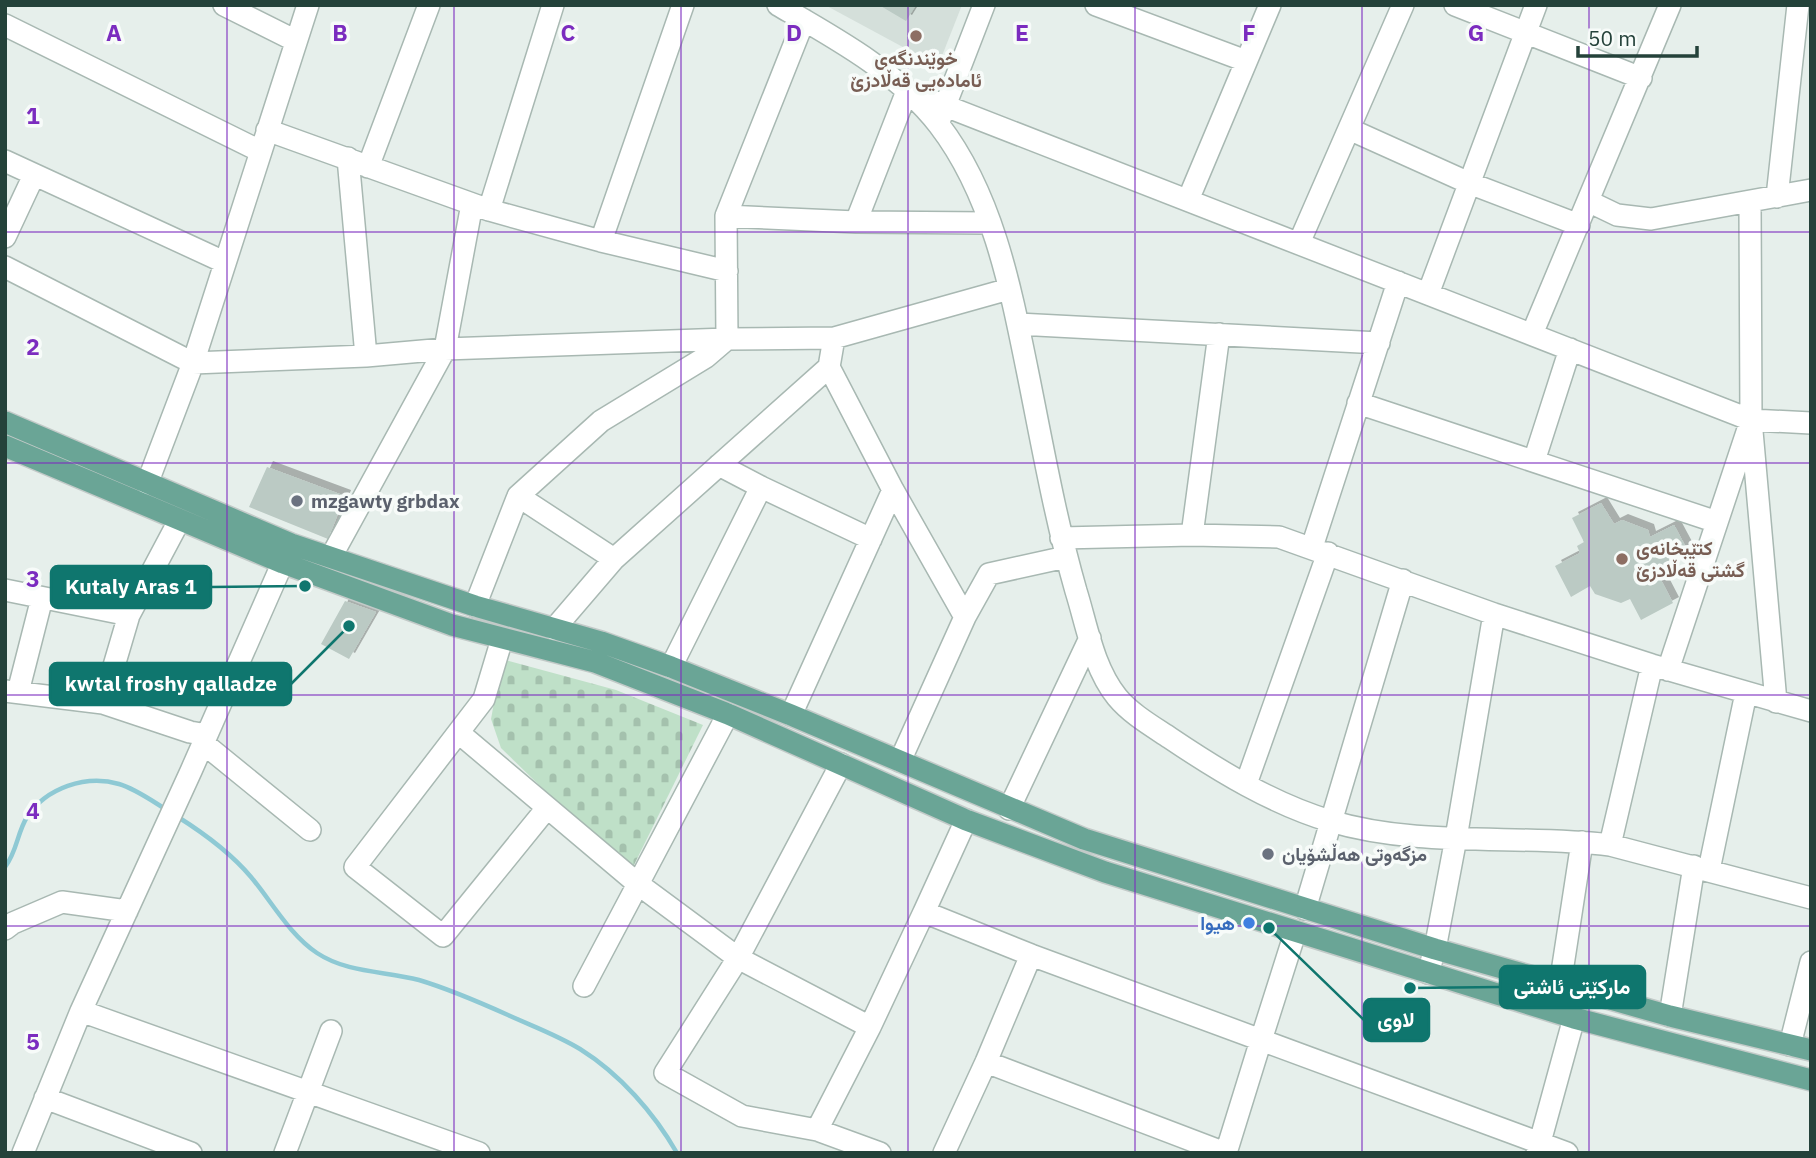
<svg xmlns="http://www.w3.org/2000/svg" width="1816" height="1158" viewBox="0 0 1816 1158" font-family="'IBM Plex Sans',Vazirmatn,sans-serif">
  <style>
    .built { fill: #d4dfda }
    .cemetery { fill: url(#cemetery-stones) }
    .lines { fill: none; stroke-linecap: round; stroke-linejoin: round }
    .stream { stroke: #8ec9d4; stroke-width: 4.5 }
    .building { fill: #bbcac4; filter: url(#shadow) }
    .minor-casing { stroke: #a8b8b2; stroke-width: 24 }
    .major-casing { stroke: #c2cac8; stroke-width: 24 }
    .minor { stroke: #fff; stroke-width: 21 }
    .major { stroke: #6aa596; stroke-width: 21 }
    .grid { fill: none; stroke: #7b2cbf; stroke-width: 2; stroke-opacity: 0.55 }
    .education-dot { fill: #8d6e63; stroke: #f7fbf9; stroke-width: 2.5 }
    .worship-dot { fill: #6b7280; stroke: #f7fbf9; stroke-width: 2.5 }
    .shop-dot { fill: #3f7fe0; stroke: #f7fbf9; stroke-width: 2.5 }
    .labels { text-anchor: middle; stroke-width: 7; stroke-linejoin: round; paint-order: stroke }
    .education-label { font-size: 19px; font-weight: bold; fill: #785e54; stroke: #f7fbf9 }
    .worship-label { font-size: 19px; font-weight: bold; fill: #5b616d; stroke: #f7fbf9; text-anchor: start }
    .shop-label { font-size: 19px; font-weight: bold; fill: #366cbe; stroke: #f7fbf9; text-anchor: end }
    .grid-label { font-size: 23px; text-anchor: middle; font-weight: bold; fill: #7b2cbf; stroke: #f7fbf9; stroke-width: 7; stroke-linejoin: round; paint-order: stroke }
    .leader { fill: none; stroke: #0f766e; stroke-width: 2.5 }
    .callout-dot { fill: #0f766e; stroke: #f7fbf9; stroke-width: 2.5 }
    .callout { fill: #0f766e; stroke: #0f766e; stroke-width: 2.5 }
    .callout-label { font-size: 21px; text-anchor: middle; font-weight: bold; fill: #fff }
  </style>
  <defs>
    <pattern id="cemetery-stones" width="16" height="16" patternUnits="userSpaceOnUse" patternTransform="scale(1.75)"><rect width="16" height="16" fill="#bfe0c8"/><path d="M2 7V4a2 2 0 0 1 4 0v3zM10 15v-3a2 2 0 0 1 4 0v3z" fill="#a4c1ad"/></pattern>
    <filter id="shadow"><feDropShadow dx="6" dy="-6" stdDeviation="0" flood-color="#0004"/></filter>
  </defs>
  <rect width="100%" height="100%" fill="#e6efeb"/>
  <path class="built" d="M825,5h137l-24,61z"/>
  <path class="cemetery" d="M502,659l114,31 87,35 -70,142 -60,-49 -72,-70 -10,-29z"/>
  <g class="lines">
    <path class="stream" d="M178,817c27,17 52,35 73,60 21,25 38,57 66,76 30,20 68,18 102,27 30,9 60,22 89,35 24,11 49,20 72,34 40,25 74,64 97,104
      M5,867c12,-15 12,-34 22,-50 19,-29 59,-43 92,-33 17,5 33,17 48,26"/>
  </g>
  <path class="building" d="M879,5h37l-10,16z
    M267,467l78,29 -17,43 -79,-32z
    M1601,503l13,21 8,-4 26,10 2,7 24,-12 15,28 -26,14 4,7 -7,4 13,25 -32,17 -11,-21 -9,4 -26,-9 -5,-8 -19,11 -16,-31 25,-13 -3,-7 7,-4 -12,-24z
    M345,601l31,11 -27,47 -28,-15z"/>
  <g class="lines">
    <defs>
      <path id="minor" d="M224,5l72,36
        M778,5c57,33 120,67 161,120 53,69 71,160 88,244 15,74 28,149 49,222 11,35 17,76 41,106 14,17 35,29 53,41 49,33 103,66 160,83 91,27 187,13 280,24l201,53
        M1096,5l150,56
        M1455,5l186,73
        M5,25l255,126
        M940,119l44,-114
        M1349,129l120,54 110,42
        M267,130l222,80 112,31 126,30
        M348,158l18,198
        M5,161l219,101
        M368,167l61,-162
        M1777,197l21,-192
        M1188,200l82,-195
        M1590,202l27,13 34,4 160,-29
        M1750,203l1,217 25,282
        M489,210l64,-205
        M726,216l130,6 134,1
        M856,222l51,-131 844,329 60,3
        M5,237l29,-62
        M601,241l82,-236
        M1299,243l104,-238
        M5,267l188,96 173,-7 79,-7 282,-10 107,-1 175,-49
        M1428,294l108,-289
        M1018,324l361,19
        M1532,334l138,-329
        M829,367l64,123 72,127
        M1358,403l359,119
        M1534,461l36,-112
        M719,465l42,22 110,52
        M147,484l46,-121 115,-358
        M518,496l96,63
        M1192,535l27,-201
        M1061,538l131,-3 87,2 215,77 158,51 159,46
        M1312,547l86,-265
        M331,557l114,-208 27,-145
        M5,590l124,25
        M475,606l43,-110 83,-75 105,-64 21,-18 -1,-123 78,-196
        M554,629l60,-70 215,-192 5,-29
        M502,639l-18,60 -129,168 88,69 104,-128
        M671,667l90,-180
        M1668,670l80,-241
        M5,691l98,12 87,29 17,3
        M18,692l24,-94
        M103,703l26,-88 50,-94
        M791,715l102,-225
        M459,733l179,151 100,74 132,69
        M203,743l107,87
        M900,761l65,-144 24,-43 77,-17
        M841,764l-103,194 -73,115 77,43 75,14 63,23
        M1246,784l82,-231
        M1009,809l81,-171
        M966,820l-42,92 107,43 230,85 34,-107
        M1610,845l42,-180
        M1709,870l37,-177
        M1305,909l98,-329
        M5,929l8,-6 49,-21 65,9
        M1428,973l7,-24 21,-111 38,-224
        M1560,985l22,-143
        M584,986l144,-272
        M81,1011l398,142
        M1670,1016l24,-150
        M1790,1045l21,-83
        M986,1062l239,91
        M45,1098l146,55
        M817,1130l53,-103 54,-115
        M23,1153l58,-142 110,-240 99,-225
        M285,1153l46,-122
        M944,1153l42,-91 45,-107
        M1226,1153l35,-113 306,113
        M1537,1153l37,-135"/>
      <path id="major" d="M5,422l286,122 184,62 126,36 70,25 120,48 293,124 351,110 235,67 141,34
        M5,446l278,117 169,62 143,37 133,52 238,106 139,52 469,146 237,62"/>
    </defs>
    <use href="#minor" class="minor-casing"/>
    <use href="#major" class="major-casing"/>
    <use href="#minor" class="minor"/>
    <use href="#major" class="major"/>
  </g>
  <path class="grid" d="M227,5v1148M454,5v1148M681,5v1148M908,5v1148M1135,5v1148M1362,5v1148M1589,5v1148M5,232h1806M5,463h1806M5,695h1806M5,926h1806"/>
  <g class="education-dot">
    <circle cx="916" cy="36" r="7"/>
    <circle cx="1622" cy="559" r="7"/>
  </g>
  <g class="worship-dot">
    <circle cx="297" cy="501" r="7"/>
    <circle cx="1268" cy="854" r="7"/>
  </g>
  <circle class="shop-dot" cx="1249" cy="923" r="7"/>
  <g class="labels">
    <g class="education-label">
      <text x="916" y="65">خوێندنگەی<tspan x="916" dy="22">ئامادەیی قەڵادزێ</tspan></text>
      <text x="1636" y="555" text-anchor="start">کتێبخانەی<tspan x="1636" dy="22">گشتی قەڵادزێ</tspan></text>
    </g>
    <g class="worship-label">
      <text x="311" y="508">mzgawty grbdax</text>
      <text x="1282" y="861">مزگەوتی ھەڵشۆیان</text>
    </g>
    <g class="shop-label">
      <text x="1235" y="930">هیوا</text>
    </g>
  </g>
  <g class="grid-label">
    <text x="114" y="41">A</text>
    <text x="340" y="41">B</text>
    <text x="568" y="41">C</text>
    <text x="794" y="41">D</text>
    <text x="1022" y="41">E</text>
    <text x="1249" y="41">F</text>
    <text x="1476" y="41">G</text>
    <text x="33" y="124">1</text>
    <text x="33" y="355">2</text>
    <text x="33" y="587">3</text>
    <text x="33" y="819">4</text>
    <text x="33" y="1050">5</text>
  </g>
  <path class="leader" d="M305 586L211 587M349 626L291 684M1410 988L1500 987M1269 928L1364 1020"/>
  <g class="callout-dot">
    <circle cx="305" cy="586" r="7"/>
    <circle cx="349" cy="626" r="7"/>
    <circle cx="1410" cy="988" r="7"/>
    <circle cx="1269" cy="928" r="7"/>
  </g>
  <g class="callout">
    <rect x="51" y="566" width="160" height="42" rx="7"/>
    <rect x="50" y="663" width="241" height="42" rx="7"/>
    <rect x="1500" y="966" width="145" height="42" rx="7"/>
    <rect x="1364" y="999" width="65" height="42" rx="7"/>
  </g>
  <g class="callout-label">
    <text x="131" y="594">Kutaly Aras 1</text>
    <text x="171" y="691">kwtal froshy qalladze</text>
    <text x="1572" y="994">مارکێتی ئاشتی</text>
    <text x="1396" y="1027">لاوی</text>
  </g>
  <rect width="1816" height="1158" fill="none" stroke="#24423a" stroke-width="14"/>
  <path d="M1578 46v10h119v-10" fill="none" stroke="#24423a" stroke-width="3.5"/>
  <text x="1588" y="46" font-size="21" fill="#24423a" stroke="#f7fbf9" stroke-width="5" paint-order="stroke">50 m</text>
</svg>
